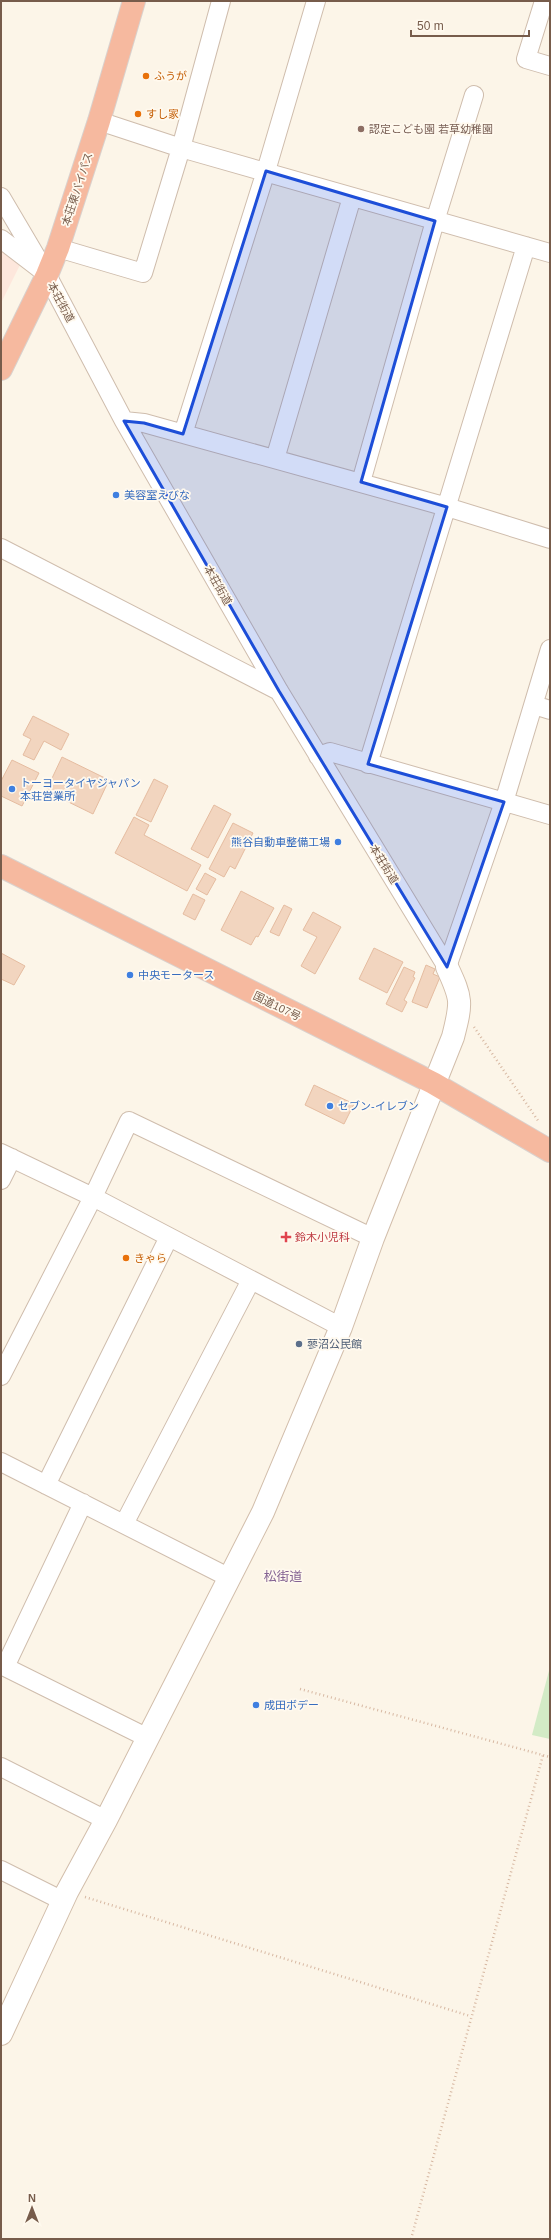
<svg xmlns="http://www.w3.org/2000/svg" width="551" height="2240" viewBox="0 0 551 2240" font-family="Arial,'Noto Sans JP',sans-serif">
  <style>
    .commercial { fill: #fde7dc }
    .green { fill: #d3ebc6 }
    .building { fill: #f2d5bf; stroke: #e5bca0 }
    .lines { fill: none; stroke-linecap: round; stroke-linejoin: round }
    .street-casing { stroke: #cfbdad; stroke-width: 20 }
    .secondary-casing { stroke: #d2beab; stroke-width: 24 }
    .highway-casing { stroke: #d9d1cd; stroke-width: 24 }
    .path { stroke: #d7b8a2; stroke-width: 2.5; stroke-dasharray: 1 3; stroke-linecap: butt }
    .street { stroke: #fff; stroke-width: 18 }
    .secondary { stroke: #fff; stroke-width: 22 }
    .highway { stroke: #f6b99f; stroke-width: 22 }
    .marked { fill: #1d4ed8; fill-opacity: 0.2; stroke: #1d4ed8; stroke-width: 3; stroke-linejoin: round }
    .food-dot { fill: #e8710a; stroke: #fff9ee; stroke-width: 1.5 }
    .education-dot { fill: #8d6e63; stroke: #fff9ee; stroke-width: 1.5 }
    .shop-dot { fill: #3f7fe0; stroke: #fff9ee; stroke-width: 1.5 }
    .health-dot { fill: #e0444e; stroke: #fff9ee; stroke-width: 1.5 }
    .service-dot { fill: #5c6f8a; stroke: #fff9ee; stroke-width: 1.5 }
    .labels { text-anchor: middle; stroke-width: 3.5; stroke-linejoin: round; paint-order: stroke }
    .food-label { font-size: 11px; fill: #c56008; stroke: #fff9ee; text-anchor: start }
    .education-label { font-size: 11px; fill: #785e54; stroke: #fff9ee; text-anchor: start }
    .street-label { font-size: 11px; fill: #775c4b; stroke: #fff9ee }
    .shop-label { font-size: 11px; fill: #366cbe; stroke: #fff9ee; text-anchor: start }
    .health-label { font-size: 11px; fill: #be3a42; stroke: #fff9ee; text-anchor: start }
    .service-label { font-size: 11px; fill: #4e5e75; stroke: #fff9ee; text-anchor: start }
    .quarter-label { font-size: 13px; fill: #846393; stroke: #fff9ee }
  </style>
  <rect width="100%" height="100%" fill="#fcf5e8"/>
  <path class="commercial" d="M1,247l20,16 -20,40z"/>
  <path class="green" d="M550,1667v72l-18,-4z"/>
  <path class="building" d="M33,716l36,18 -8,16 -17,-9 -10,19 -11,-5 8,-16 -8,-4z
    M62,757l47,23 -16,34 -47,-23z
    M12,760l27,13 -17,33 -21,-10v-15z
    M154,779l14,7 -17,36 -15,-7z
    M214,805l17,9 -23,44 -17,-9z
    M134,817l15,8 -5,10 57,30 -14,26 -72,-38z
    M233,823l20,10 -18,36 -5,-3 -6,11 -15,-8z
    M205,873l11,6 -9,16 -11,-6z
    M241,891l33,17 -16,29 -2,-1 -5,9 -30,-15z
    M193,894l12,6 -10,20 -12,-6z
    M284,905l8,4 -13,27 -9,-4z
    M313,912l28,15 -26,47 -14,-8 16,-29 -14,-7z
    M374,948l29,14 -16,31 -28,-14z
    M1,953l24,13 -11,19 -13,-6z
    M426,965l9,4 -2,5 7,3 -13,31 -15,-6z
    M404,967l11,5 -2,5 2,1 -11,22 3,2 -5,10 -16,-8z
    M314,1085l40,19 -10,20 -39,-19z"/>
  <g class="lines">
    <defs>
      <path id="street" d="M544,1l-18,58 24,7
        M99,121l82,27 369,105
        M1,197l46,78 77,146 155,270 168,276
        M1,239l38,29
        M58,248l85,25 38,-125 40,-147
        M124,421l20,2 303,84 103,32
        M183,434l83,-263 50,-170
        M275,459l77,-262
        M361,482l74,-261 39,-126
        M1,548l278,143
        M534,705l16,5
        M318,756l12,-4 220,63
        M368,764l158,-518
        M447,967l57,-165 46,-153
        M1,1153l92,44 248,130
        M1,1180l11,-22
        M1,1376l92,-179 36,-76 244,117
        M1,1462l229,116
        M46,1485l123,-248
        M83,1503l-78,164 143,71
        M124,1524l127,-244
        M1,1767l105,53
        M1,1870l62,31"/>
      <path id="secondary" d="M1,2034l66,-142 39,-72 157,-308 78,-185 32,-89 80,-201c9,-35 9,-38 -6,-70"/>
      <path id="highway" d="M1,369l46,-94 11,-27 41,-127 35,-120
        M1,866l432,217 117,68"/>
    </defs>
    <use href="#street" class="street-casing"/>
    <use href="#secondary" class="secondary-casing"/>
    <use href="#highway" class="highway-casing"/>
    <path class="path" d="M474,1027l65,95
      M300,1689l250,68
      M85,1897l385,119
      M411,2239l132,-484"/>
    <use href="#street" class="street"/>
    <use href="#secondary" class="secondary"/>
    <use href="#highway" class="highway"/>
  </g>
  <path class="marked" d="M266,171l169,50 -74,261 86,25 -79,257 136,38 -57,165 -168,-276 -155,-270 20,2 39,11z"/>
  <g class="food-dot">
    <circle cx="146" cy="76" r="4"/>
    <circle cx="138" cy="114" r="4"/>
    <circle cx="126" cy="1258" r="4"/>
  </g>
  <circle class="education-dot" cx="361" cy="129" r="4"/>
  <g class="shop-dot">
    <circle cx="116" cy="495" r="4"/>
    <circle cx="12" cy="789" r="4"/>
    <circle cx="338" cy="842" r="4"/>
    <circle cx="130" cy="975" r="4"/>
    <circle cx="330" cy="1106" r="4"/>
    <circle cx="256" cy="1705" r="4"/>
  </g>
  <path class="health-dot" d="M284 1231h4v4h4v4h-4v4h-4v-4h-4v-4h4z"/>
  <circle class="service-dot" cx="299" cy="1344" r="4"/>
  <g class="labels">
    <g class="food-label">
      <text x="154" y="80">ふうが</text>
      <text x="146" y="118">すし家</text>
      <text x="134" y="1262">きゃら</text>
    </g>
    <g class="education-label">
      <text x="369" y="133">認定こども園 若草幼稚園</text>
    </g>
    <g class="street-label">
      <text transform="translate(77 189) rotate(-72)" y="4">本荘東バイパス</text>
      <text transform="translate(61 302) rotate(62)" y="4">本荘街道</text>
      <text transform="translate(218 585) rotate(60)" y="4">本荘街道</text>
      <text transform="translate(384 864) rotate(58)" y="4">本荘街道</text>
      <text transform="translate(277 1006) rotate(26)" y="4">国道107号</text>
    </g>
    <g class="shop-label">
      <text x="124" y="499">美容室えびな</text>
      <text x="20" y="787">トーヨータイヤジャパン<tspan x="20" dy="13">本荘営業所</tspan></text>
      <text x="330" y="846" text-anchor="end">熊谷自動車整備工場</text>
      <text x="138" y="979">中央モータース</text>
      <text x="338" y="1110">セブン-イレブン</text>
      <text x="264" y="1709">成田ボデー</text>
    </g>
    <g class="health-label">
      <text x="295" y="1241">鈴木小児科</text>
    </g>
    <g class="service-label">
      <text x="307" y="1348">蓼沼公民館</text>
    </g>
    <g class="quarter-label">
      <text x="283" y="1581">松街道</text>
    </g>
  </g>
  <rect width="551" height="2240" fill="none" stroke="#775c4b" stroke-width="4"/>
  <g transform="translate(32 2208)" stroke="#fff9ee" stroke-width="3" paint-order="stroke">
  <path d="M0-3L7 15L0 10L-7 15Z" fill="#775c4b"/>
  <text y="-6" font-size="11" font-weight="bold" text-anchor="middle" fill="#775c4b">N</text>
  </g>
  <path d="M411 30v6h118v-6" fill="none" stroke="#775c4b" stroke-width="2"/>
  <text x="417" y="30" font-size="12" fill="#775c4b" stroke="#fff9ee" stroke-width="3" paint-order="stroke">50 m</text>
</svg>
